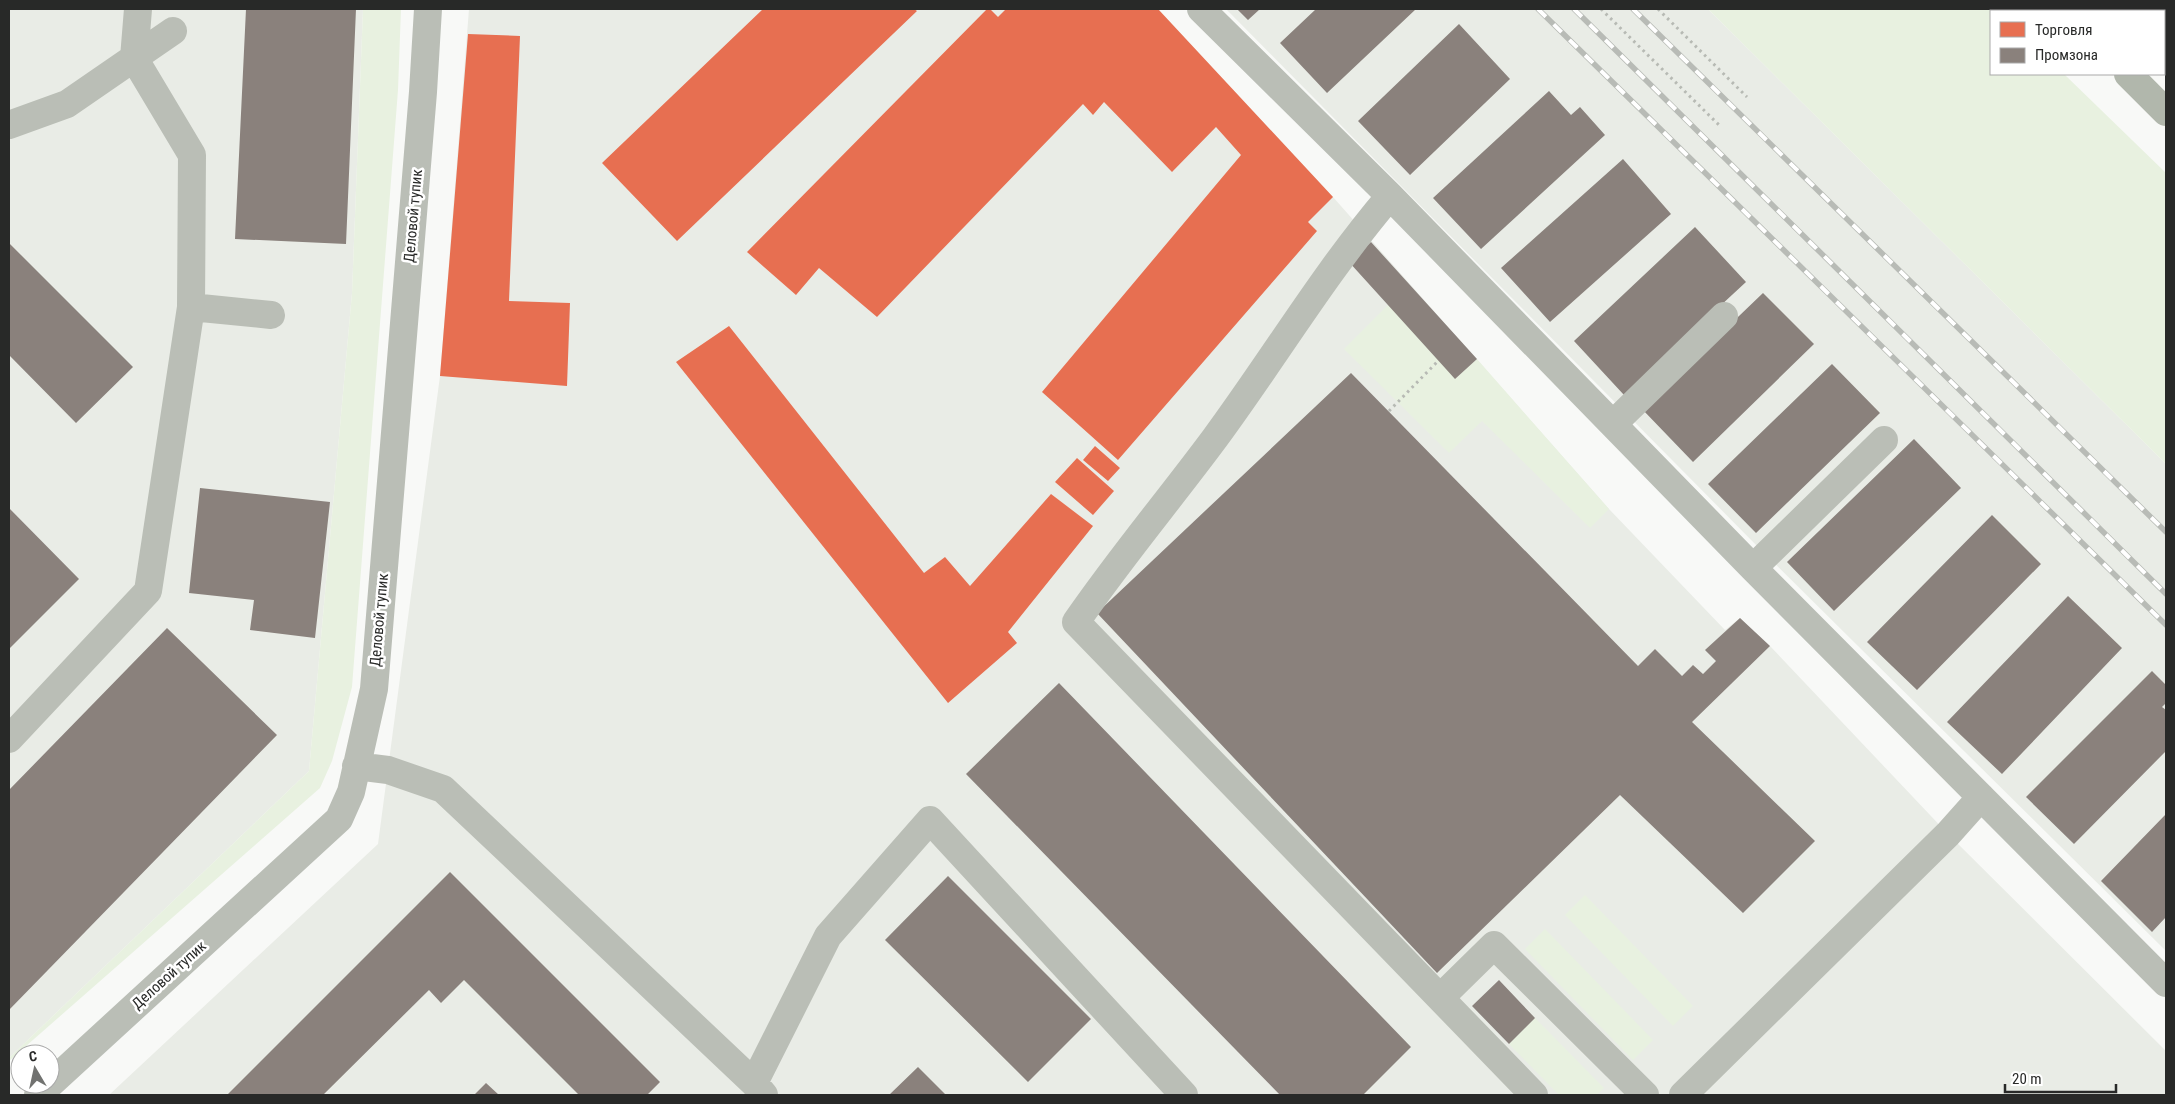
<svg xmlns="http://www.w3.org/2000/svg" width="2175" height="1104" viewBox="0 0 2175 1104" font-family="'Roboto Condensed',sans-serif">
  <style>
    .built { fill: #e9ece6 }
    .green { fill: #e8f1e0 }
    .shops { fill: #e76f51 }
    .industry { fill: #8a817c }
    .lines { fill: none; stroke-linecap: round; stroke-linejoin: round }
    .path { stroke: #b7bab4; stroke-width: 3; stroke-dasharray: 2.5 4; stroke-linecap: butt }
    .minor { stroke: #babeb6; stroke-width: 28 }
    .major { stroke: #b1b7ac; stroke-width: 28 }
    .rail-casing { stroke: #b8bbb6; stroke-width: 5.5 }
    .rail { stroke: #fff; stroke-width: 4; stroke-dasharray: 11; stroke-linecap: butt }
    .labels { text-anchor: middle; stroke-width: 5; stroke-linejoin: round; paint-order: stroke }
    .street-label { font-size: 15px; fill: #282928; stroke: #fff }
  </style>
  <rect width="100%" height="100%" fill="#f8f9f7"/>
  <path class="built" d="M9,9h354l-11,284 -43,478 -300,287z
    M469,9h689l175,188 276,312 116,121 15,-12 30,28 178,188 218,217v44h-2057l269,-251 62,-468z
    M1226,9h482l458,455v487l-405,-401z
    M2135,9h31v30l-2,-3v-25h-26z"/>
  <path class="green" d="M363,9h38l-3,81 -46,597 -20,74 -12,27 -311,273v-3l300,-287 43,-478z
    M1708,9h289l2,2h-8v63h73l102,99v291z
    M1388,305l68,73 21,-19 132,150 -19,19 -108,-107 -33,32 -105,-104z
    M1585,895l108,111 -20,20 -108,-111z
    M1545,929l108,111 -20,20 -108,-111z
    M1535,1018l69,70 -7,7h-38l-50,-51z"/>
  <path class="shops" d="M763,9h151l3,2 -240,230 -75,-78z
    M987,9h3l8,8 8,-8h152l175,188 -25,25 9,9 -199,229 -76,-68 199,-237 -25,-28 -44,45 -68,-70 -11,13 -10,-11 -206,213 -58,-49 -23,27 -49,-43z
    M468,34l52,2 -11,265 61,2 -3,83 -127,-10z
    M729,326l195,247 21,-16 25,29 81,-92 42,32 -85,106 9,11 -69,60 -272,-341z
    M1095,446l25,22 -12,13 -25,-21z
    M1077,458l37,33 -21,24 -38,-33z"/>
  <path class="industry" d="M246,9h110l-10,235 -111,-5z
    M1237,9h23l-12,11z
    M1316,9h100l-89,84 -47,-50z
    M1459,24l51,55 -100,96 -52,-54z
    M1549,91l22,24 9,-8 25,28 -124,114 -48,-51z
    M1623,159l48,55 -121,108 -49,-54z
    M1695,227l51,55 -122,113 -50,-54z
    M1371,242l106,117 -22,20 -106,-117z
    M9,243l124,124 -57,56 -67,-68z
    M1763,293l51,51 -121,118 -51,-53z
    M1832,364l48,49 -124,120 -48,-49z
    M1351,373l287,293 17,-17 27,27 11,-11 10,9 13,-13 -11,-11 35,-32 30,28 -78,76 123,119 -72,72 -123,-118 -183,178 -340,-360z
    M1914,439l47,49 -127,123 -47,-49z
    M200,488l130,14 -15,136 -65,-8 4,-30 -65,-7z
    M9,508l70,71 -70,70z
    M1992,515l49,49 -124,126 -50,-48z
    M2068,596l54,52 -120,126 -55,-52z
    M167,628l110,107 -268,275v-220z
    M2152,671l14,14v18l-4,4 4,3v41l-92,93 -48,-47z
    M1059,683l352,364 -48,48h-83l-314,-321z
    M2166,814v103l-14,15 -51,-51z
    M450,872l210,210 -13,13h-68l-115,-115 -23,23 -12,-13 -106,105h-96z
    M948,876l143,143 -63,63 -143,-142z
    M1499,980l36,38 -26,26 -37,-38z
    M918,1067l28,28h-57z
    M486,1083l13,12h-25z"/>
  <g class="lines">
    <path class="path" d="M1601,9l118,116
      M1658,9l89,88
      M1389,411l50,-51"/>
    <path class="minor" d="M138,9l-4,49 58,97 -1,152
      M1201,9l189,187 363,372 413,415
      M9,125l58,-21 106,-73
      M1390,196c-65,76 -116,162 -175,242 -46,62 -95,120 -139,184l458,473
      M1613,424l111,-108
      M1753,568l131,-128
      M9,739l139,-148 43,-284 80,8
      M356,766l32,4 55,19 311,294
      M1440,998l54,-53 151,150
      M38,1095l301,-276 12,-27 23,-103 49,-597 5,-83
      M764,1095l-10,-12 74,-147 102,-116 254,275
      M1683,1095l265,-261 33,-37"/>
    <path class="major" d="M2061,9l3,2
      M2128,74l38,38"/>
    <defs>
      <path id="rail" d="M1538,9l628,616
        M1574,9l592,585
        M1633,9l533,523"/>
    </defs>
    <use href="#rail" class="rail-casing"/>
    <use href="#rail" class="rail"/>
  </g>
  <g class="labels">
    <g class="street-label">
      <text transform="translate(413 216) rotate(-85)" y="5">Деловой тупик</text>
      <text transform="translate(379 620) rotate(-85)" y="5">Деловой тупик</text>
      <text transform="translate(169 975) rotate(-42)" y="5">Деловой тупик</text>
    </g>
  </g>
  <rect width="2175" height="1104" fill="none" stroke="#282928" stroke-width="20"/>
  <rect x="1990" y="10" width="175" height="65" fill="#ffffff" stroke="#a9a9a9"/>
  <rect x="2000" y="22" width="25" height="15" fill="#e76f51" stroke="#a9a9a9"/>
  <text x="2035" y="35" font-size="15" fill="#282928">Торговля</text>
  <rect x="2000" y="48" width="25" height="15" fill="#8a817c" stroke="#a9a9a9"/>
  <text x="2035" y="60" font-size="15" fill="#282928">Промзона</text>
  <g transform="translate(35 1069) rotate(351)"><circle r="24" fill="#ffffff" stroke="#a9a9a9"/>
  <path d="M0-4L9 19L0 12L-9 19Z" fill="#717270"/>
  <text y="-8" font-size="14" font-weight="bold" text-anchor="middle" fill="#282928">С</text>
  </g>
  <path d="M2005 1084v8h111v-8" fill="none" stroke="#282928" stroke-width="2.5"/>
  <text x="2012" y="1084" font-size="15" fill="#282928" stroke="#ffffff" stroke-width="4" paint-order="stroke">20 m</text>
</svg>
